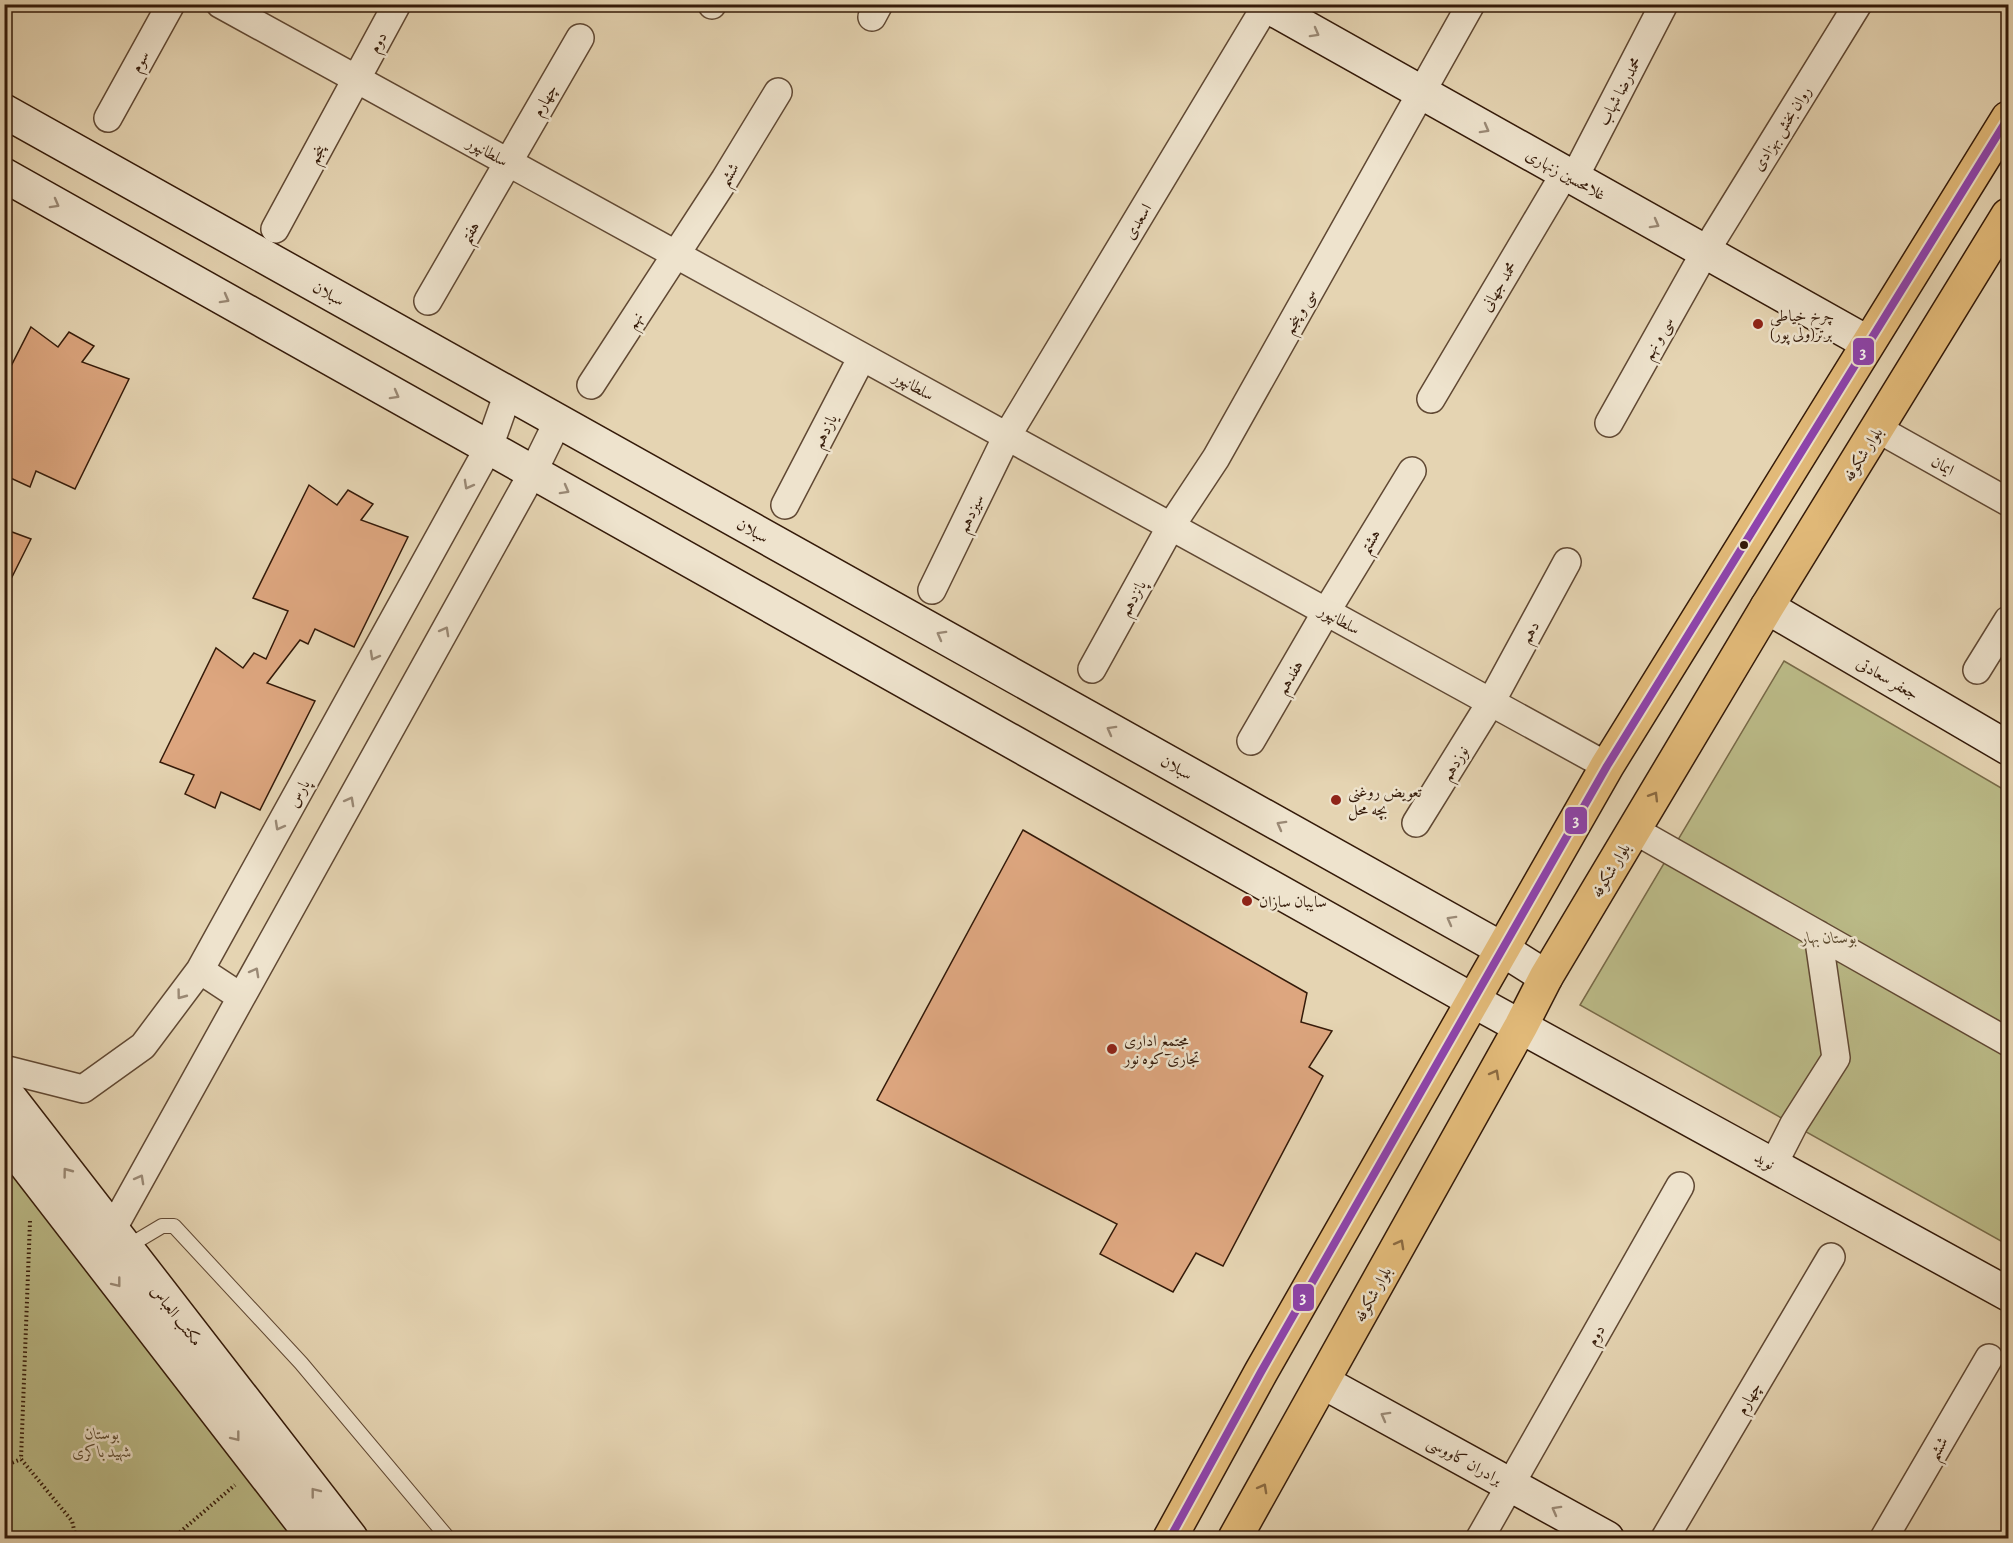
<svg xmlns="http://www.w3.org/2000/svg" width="2013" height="1543" viewBox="0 0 2013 1543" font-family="Alegreya,Amiri,serif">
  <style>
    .green { fill: #bb8; stroke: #786a48; stroke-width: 1.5 }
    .building { fill: #dda67f; stroke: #341a09; stroke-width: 1.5 }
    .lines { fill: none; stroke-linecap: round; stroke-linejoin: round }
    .lane-casing { stroke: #604833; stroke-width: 16 }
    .street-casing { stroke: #604833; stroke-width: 30 }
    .secondary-casing { stroke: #341a09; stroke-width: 36 }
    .primary-casing { stroke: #341a09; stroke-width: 36 }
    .path { stroke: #341a09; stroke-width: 4; stroke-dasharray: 1.5 3; stroke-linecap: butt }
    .lane { stroke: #eee3cd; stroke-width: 14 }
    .street { stroke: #eee3cd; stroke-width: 27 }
    .secondary { stroke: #eee3cd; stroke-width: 33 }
    .primary { stroke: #e2ba79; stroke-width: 33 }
    .bus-1-casing { stroke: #eee3cd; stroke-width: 12 }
    .bus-1 { stroke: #8e44ad; stroke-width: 8 }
    .oneway { stroke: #9a8975 }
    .oneway2 { stroke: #8b6a41 }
    .poi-dot { fill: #8f2418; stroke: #eee3cd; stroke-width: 2 }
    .bus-dot { fill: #341a09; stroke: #eee3cd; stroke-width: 2 }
    .labels { text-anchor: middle; stroke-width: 5; stroke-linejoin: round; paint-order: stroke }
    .street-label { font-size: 16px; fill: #341a09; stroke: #eee3cd }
    .poi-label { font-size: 16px; fill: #341a09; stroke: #eee3cd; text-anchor: start }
    .park-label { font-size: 16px; font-style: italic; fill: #5c4a2f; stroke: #eee3cd }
    .line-badge { stroke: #eee3cd; stroke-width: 2 }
    .badge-label { font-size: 16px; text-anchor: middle; font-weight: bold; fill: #fff }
  </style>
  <rect width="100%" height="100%" fill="#e5d4b2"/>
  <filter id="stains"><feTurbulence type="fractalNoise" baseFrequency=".00333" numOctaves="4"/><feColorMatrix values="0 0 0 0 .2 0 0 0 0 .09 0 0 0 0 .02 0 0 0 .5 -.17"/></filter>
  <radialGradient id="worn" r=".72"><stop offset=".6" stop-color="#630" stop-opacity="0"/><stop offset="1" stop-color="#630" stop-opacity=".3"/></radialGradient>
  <path class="green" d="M1784,661l224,131v453l-428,-240z
    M4,1156l297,382h-296z"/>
  <path class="building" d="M31,327l27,20 11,-15 25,14 -12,16 47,17 -54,110 -39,-18 -6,16 -26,-12v-95z
    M309,485l28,20 11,-15 25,14 -12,16 47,17 -54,110 -39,-18 -7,15 -8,-4 -33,43 48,18 -55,109 -39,-18 -6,16 -30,-14 9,-19 -34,-13 56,-114 27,20 11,-15 12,6 22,-48 -35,-13z
    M4,529l27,10 -27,54z
    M1023,830l284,163 -6,29 31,9 -23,36 14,9 -100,190 -27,-13 -23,39 -73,-38 17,-30 -240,-124z"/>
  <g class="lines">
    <defs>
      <path id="lane" d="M125,1248l37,-22h12l127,137 147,175"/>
      <path id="street" d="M220,4l1387,762
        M712,5v-1
        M872,17l7,-13
        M108,118l63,-114
        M1574,178l90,-174
        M275,229l122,-225
        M428,301l152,-263
        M591,385l134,-206 53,-87
        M1431,399l134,-226
        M1609,423l96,-171 153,-248
        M1878,429l130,73
        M785,505l77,-148
        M932,590l75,-154 260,-432
        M1092,669l79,-143 45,-68 255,-454
        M1977,670l31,-50
        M1251,741l75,-129 86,-141
        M1416,823l75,-121 76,-140
        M1634,830l374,212
        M200,970l41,27
        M4,1069l79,20 60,-43 57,-76 289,-523 19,-54
        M1773,1165l21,-41 42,-66 -18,-124
        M100,1241l12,-11 421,-758 25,-51
        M1480,1538l200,-352
        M1665,1538l166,-281
        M1884,1538l105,-180"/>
      <path id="secondary" d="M1264,4l604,339
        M4,111l1498,838 44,28
        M4,175l1468,825 536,294
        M1767,607l241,141
        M4,1090l347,448
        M4,1137l310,401
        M1323,1382l284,156"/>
      <path id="primary" d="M1170,1538l91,-166 346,-606 401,-648
        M1235,1538l286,-512 25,-49 221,-370 241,-392"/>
    </defs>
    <use href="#lane" class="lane-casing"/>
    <use href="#street" class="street-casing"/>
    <use href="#secondary" class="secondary-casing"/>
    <use href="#primary" class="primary-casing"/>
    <path class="path" d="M30,1221l-9,238 51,62 4,17
      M4,1466l17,-7
      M173,1538l62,-53"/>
    <use href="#lane" class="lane"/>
    <use href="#street" class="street"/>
    <use href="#secondary" class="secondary"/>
    <use href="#primary" class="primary"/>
    <defs>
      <path id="bus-1" d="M1170,1538l91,-166 346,-606 401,-648"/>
    </defs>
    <use href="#bus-1" class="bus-1-casing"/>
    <use href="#bus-1" class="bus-1"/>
  </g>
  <defs><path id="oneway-chevron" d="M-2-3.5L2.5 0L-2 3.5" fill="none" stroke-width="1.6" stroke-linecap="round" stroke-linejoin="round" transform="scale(1.5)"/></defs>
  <g class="oneway">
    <use href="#oneway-chevron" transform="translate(1315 33) rotate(29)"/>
    <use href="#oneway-chevron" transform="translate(1485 129) rotate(29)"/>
    <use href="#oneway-chevron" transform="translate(55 204) rotate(29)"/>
    <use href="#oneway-chevron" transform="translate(1655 224) rotate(29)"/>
    <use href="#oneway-chevron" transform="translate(225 299) rotate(29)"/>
    <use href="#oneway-chevron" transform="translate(395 395) rotate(29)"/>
    <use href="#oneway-chevron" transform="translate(468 485) rotate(119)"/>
    <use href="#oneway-chevron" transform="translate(565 490) rotate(29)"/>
    <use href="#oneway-chevron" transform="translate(445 631) rotate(-61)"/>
    <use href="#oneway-chevron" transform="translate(941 635) rotate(-151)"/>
    <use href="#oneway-chevron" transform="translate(374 656) rotate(119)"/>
    <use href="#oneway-chevron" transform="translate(1111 730) rotate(-151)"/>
    <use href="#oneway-chevron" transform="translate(350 801) rotate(-61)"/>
    <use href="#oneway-chevron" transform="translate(1281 825) rotate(-151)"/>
    <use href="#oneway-chevron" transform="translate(279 826) rotate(119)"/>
    <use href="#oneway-chevron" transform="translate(1451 920) rotate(-151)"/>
    <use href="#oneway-chevron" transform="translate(255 972) rotate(-61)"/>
    <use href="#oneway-chevron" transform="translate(181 995) rotate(127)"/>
    <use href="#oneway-chevron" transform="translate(67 1172) rotate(-127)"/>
    <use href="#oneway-chevron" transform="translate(140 1179) rotate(-61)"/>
    <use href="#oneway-chevron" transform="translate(117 1283) rotate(52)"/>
    <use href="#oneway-chevron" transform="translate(1385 1416) rotate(-151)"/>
    <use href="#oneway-chevron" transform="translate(236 1437) rotate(52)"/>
    <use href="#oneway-chevron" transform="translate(315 1492) rotate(-128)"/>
    <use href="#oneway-chevron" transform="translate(1556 1510) rotate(-151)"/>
  </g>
  <g class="oneway2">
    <use href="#oneway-chevron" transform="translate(1654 796) rotate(-59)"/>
    <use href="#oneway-chevron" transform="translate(1495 1074) rotate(-61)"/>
    <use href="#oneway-chevron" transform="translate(1400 1244) rotate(-61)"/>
    <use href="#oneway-chevron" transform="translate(1263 1488) rotate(-61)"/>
  </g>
  <g class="poi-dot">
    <circle cx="1758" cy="324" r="6"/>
    <circle cx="1336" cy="800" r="6"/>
    <circle cx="1247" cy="901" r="6"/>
    <circle cx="1112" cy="1049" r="6"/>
  </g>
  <circle class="bus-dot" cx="1744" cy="545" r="5"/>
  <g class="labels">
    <g class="street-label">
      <text transform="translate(377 42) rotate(-61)" y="6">دوم</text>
      <text transform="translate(139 61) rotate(-61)" y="6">سوم</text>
      <text transform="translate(1619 91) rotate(-62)" y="6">محمدرضا شهاب</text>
      <text transform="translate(544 100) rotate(-60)" y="6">چهارم</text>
      <text transform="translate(1781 128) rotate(-58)" y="6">روان بخش بهزادی</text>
      <text transform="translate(488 151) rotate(29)" y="6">سلطانپور</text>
      <text transform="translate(316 154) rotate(-62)" y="6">پنجم</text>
      <text transform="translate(728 174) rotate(-58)" y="6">ششم</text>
      <text transform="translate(1566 174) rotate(29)" y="6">غلامحسین زنهاری</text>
      <text transform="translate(1137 221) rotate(-59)" y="6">اسعدی</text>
      <text transform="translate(469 232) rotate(-60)" y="6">هفتم</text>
      <text transform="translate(1498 286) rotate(-59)" y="6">محمد جهانی</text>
      <text transform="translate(329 293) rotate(29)" y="6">سبلان</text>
      <text transform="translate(1299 311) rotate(-61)" y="6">سی و پنجم</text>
      <text transform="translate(634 320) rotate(-56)" y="6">نهم</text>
      <text transform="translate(1657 338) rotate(-61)" y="6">سی و نهم</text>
      <text transform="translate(914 385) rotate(29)" y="6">سلطانپور</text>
      <text transform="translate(824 431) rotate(-63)" y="6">یازدهم</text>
      <text transform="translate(1862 454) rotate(-58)" y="6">بلوار شکوفه</text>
      <text transform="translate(1943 465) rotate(29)" y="6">ایمان</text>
      <text transform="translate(970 513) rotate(-64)" y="6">سیزدهم</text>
      <text transform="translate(753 530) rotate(29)" y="6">سبلان</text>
      <text transform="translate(1369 541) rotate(-59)" y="6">هشتم</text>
      <text transform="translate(1132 598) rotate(-61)" y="6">پانزدهم</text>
      <text transform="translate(1340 619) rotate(29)" y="6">سلطانپور</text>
      <text transform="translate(1529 632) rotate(-61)" y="6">دهم</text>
      <text transform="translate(1289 677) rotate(-60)" y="6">هفدهم</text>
      <text transform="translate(1888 678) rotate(30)" y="6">جعفر سعادتی</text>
      <text transform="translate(1454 763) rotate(-59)" y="6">نوزدهم</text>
      <text transform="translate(1177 767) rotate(29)" y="6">سبلان</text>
      <text transform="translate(298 793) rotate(-61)" y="6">پارس</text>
      <text transform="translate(1610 870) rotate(-59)" y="6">بلوار شکوفه</text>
      <text transform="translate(1765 1160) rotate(29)" y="6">نوید</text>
      <text transform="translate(1372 1294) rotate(-61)" y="6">بلوار شکوفه</text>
      <text transform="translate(177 1315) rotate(52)" y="6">مکتب العباس</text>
      <text transform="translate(1595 1335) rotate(-61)" y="6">دوم</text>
      <text transform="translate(1748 1398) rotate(-60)" y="6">چهارم</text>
      <text transform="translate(1937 1448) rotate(-60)" y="6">ششم</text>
      <text transform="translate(1465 1460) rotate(29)" y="6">برادران کاووسی</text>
    </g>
    <g class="poi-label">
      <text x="1770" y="321">چرخ خیاطی<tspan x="1770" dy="18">برتر(ولی پور)</tspan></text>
      <text x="1348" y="797">تعویض روغنی<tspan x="1348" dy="18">بچه محل</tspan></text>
      <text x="1259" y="907">سایبان سازان</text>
      <text x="1124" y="1046">مجتمع اداری<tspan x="1124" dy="18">تجاری کوه نور</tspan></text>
    </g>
    <g class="park-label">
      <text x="1829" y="943">بوستان بهار</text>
      <text x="102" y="1439">بوستان<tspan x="102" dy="18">شهید باکری</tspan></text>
    </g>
  </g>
  <g class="line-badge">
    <rect x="1852" y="337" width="23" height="29" rx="6" fill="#8e44ad"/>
    <rect x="1564" y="806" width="24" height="29" rx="6" fill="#8e44ad"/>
    <rect x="1292" y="1283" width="23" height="29" rx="6" fill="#8e44ad"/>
  </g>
  <g class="badge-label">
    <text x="1863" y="358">3</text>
    <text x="1576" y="826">3</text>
    <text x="1303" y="1303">3</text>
  </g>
  <rect width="2013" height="1543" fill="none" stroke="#e5d4b2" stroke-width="24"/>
  <rect x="6" y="6" width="2001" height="1531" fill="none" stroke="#341a09" stroke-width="3"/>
  <rect x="12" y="12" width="1989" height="1519" fill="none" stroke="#341a09" stroke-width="1.5"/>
  <rect width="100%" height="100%" filter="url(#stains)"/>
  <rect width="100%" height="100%" fill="url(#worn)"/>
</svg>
